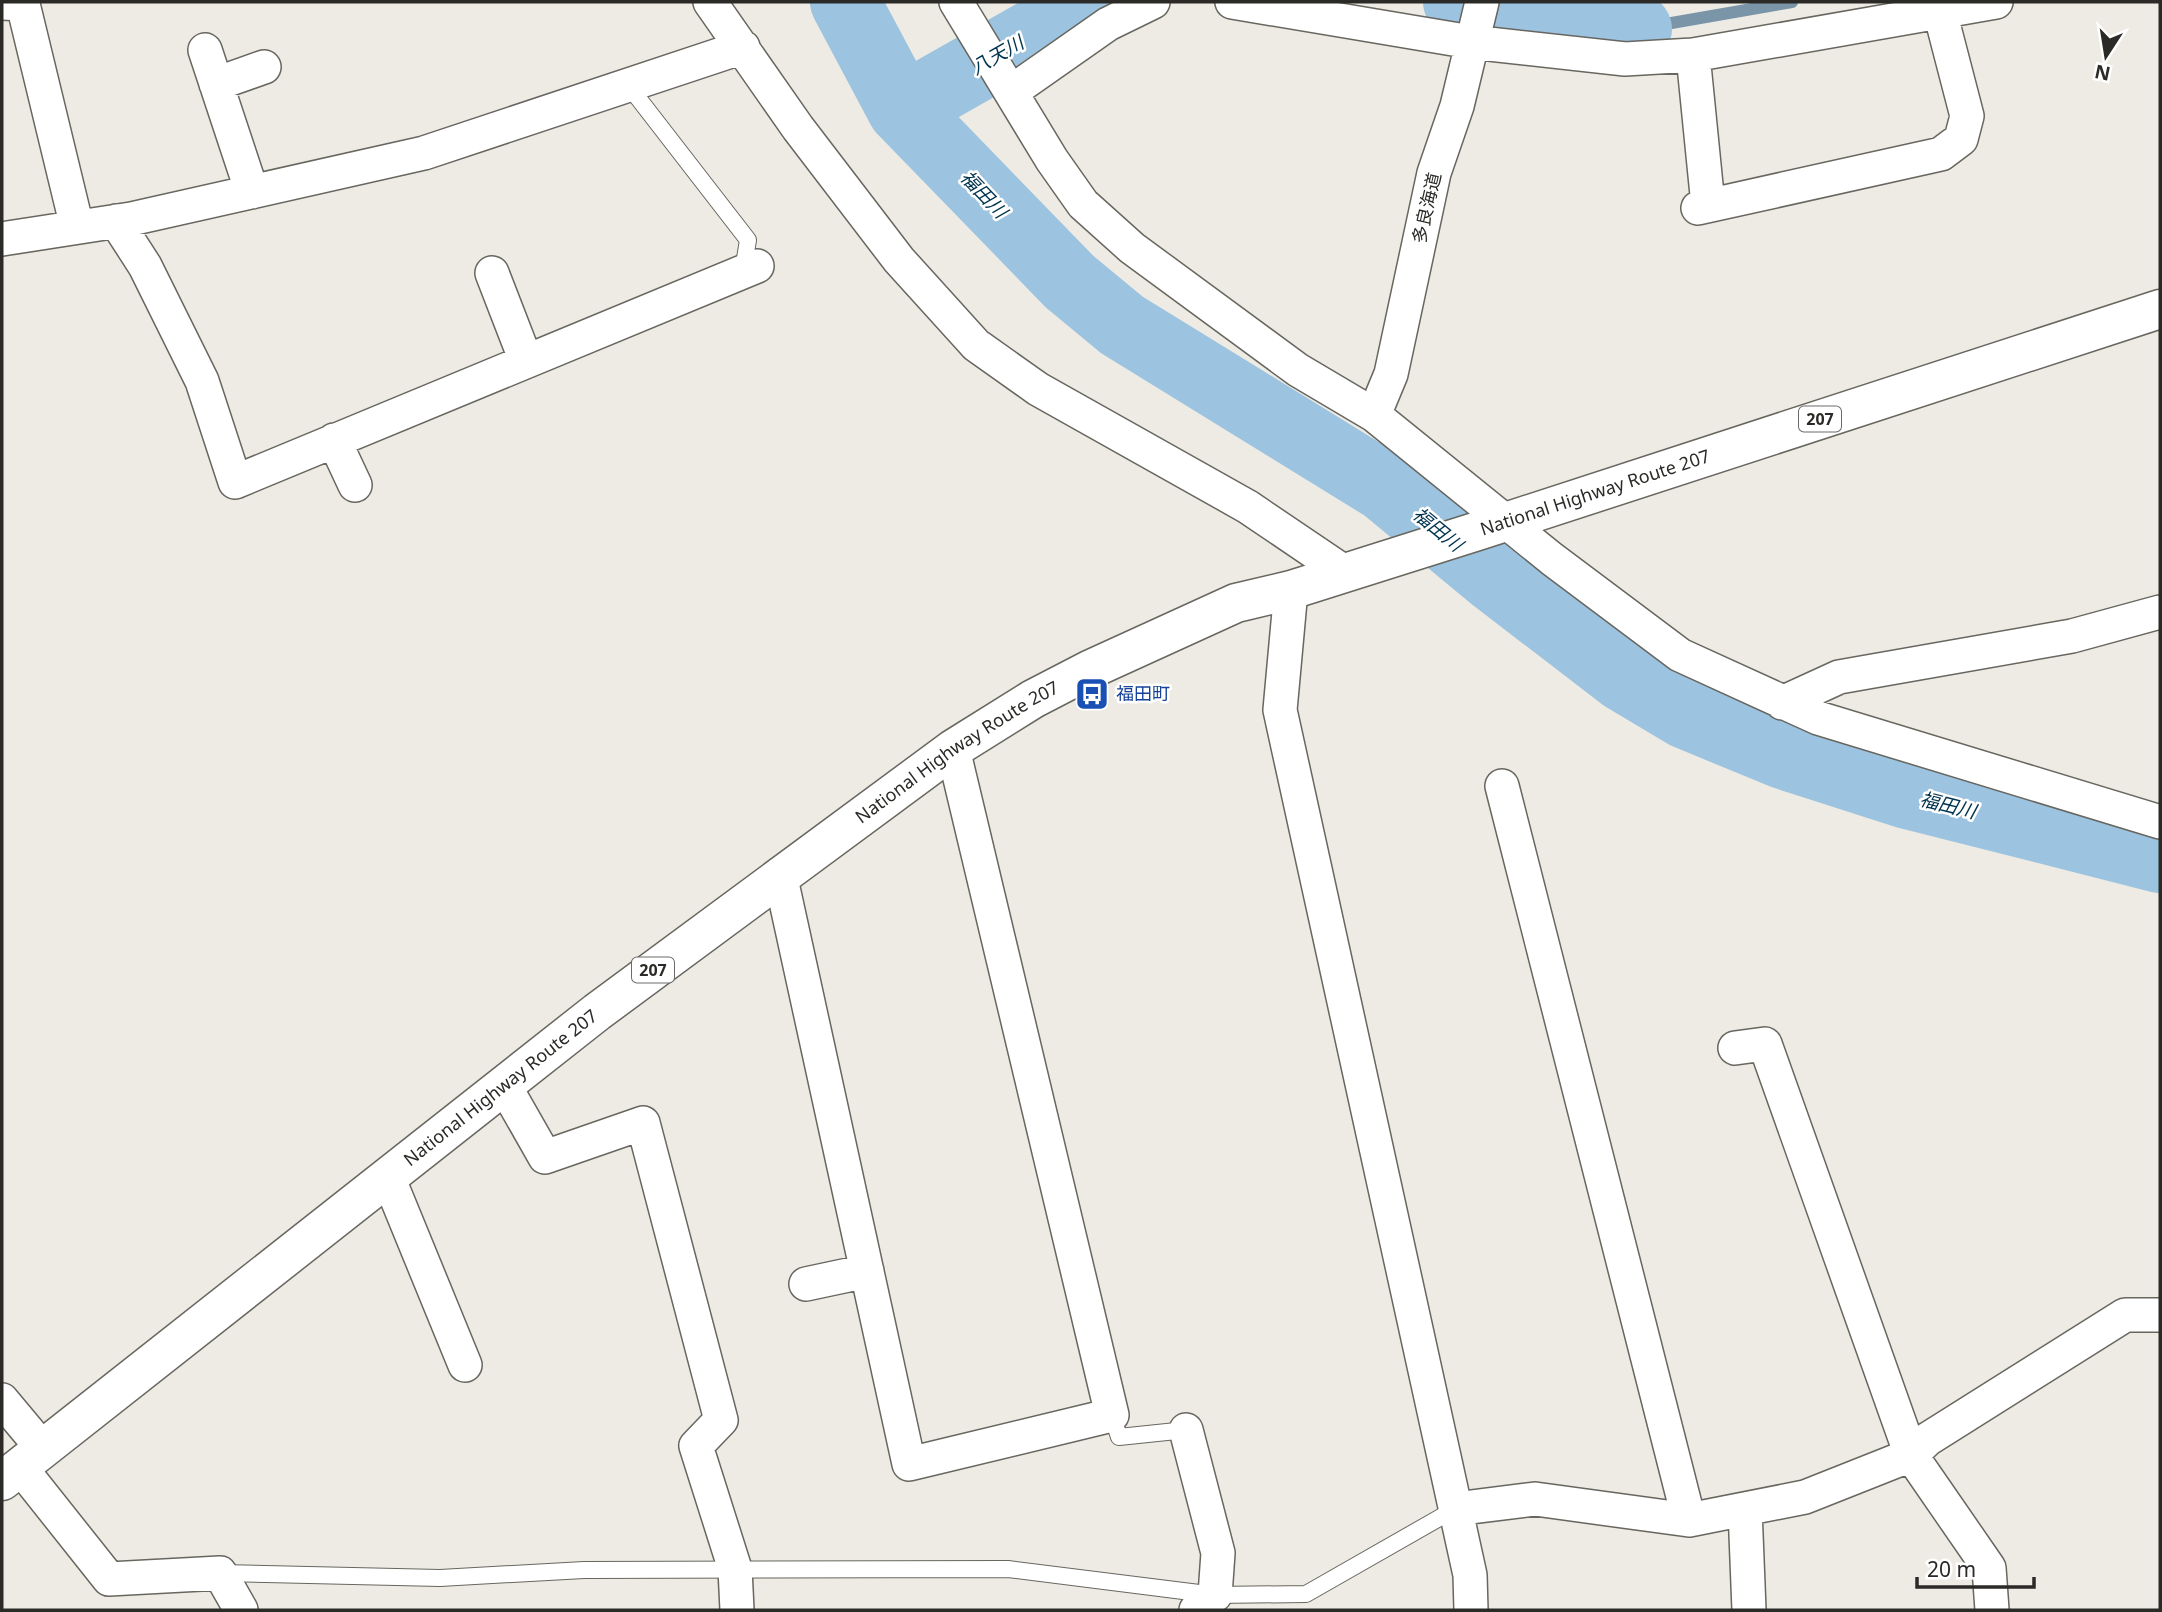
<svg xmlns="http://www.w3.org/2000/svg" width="2162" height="1612" viewBox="0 0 2162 1612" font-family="'Noto Sans','Noto Sans JP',sans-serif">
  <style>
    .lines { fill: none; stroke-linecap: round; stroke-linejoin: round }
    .stream { stroke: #7a95a8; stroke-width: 12 }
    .river { stroke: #9cc3e0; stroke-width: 70 }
    .service-casing { stroke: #67665f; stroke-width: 18 }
    .minor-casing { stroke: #67665f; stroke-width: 36 }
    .trunk-casing { stroke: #67665f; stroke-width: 41 }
    .service { stroke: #fff; stroke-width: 16 }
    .minor { stroke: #fff; stroke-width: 33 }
    .trunk { stroke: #fff; stroke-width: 38 }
    .labels { text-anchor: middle; stroke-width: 5; stroke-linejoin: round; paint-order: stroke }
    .shield { fill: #fff; stroke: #6b6a68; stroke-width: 2 }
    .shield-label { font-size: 16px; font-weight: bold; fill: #2b2a27 }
    .street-label { font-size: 18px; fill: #2b2a27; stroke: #fff }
    .transit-label { font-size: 18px; fill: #164399; stroke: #fff; text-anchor: start }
    .water-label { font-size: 19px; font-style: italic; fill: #003450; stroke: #fff }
  </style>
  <rect width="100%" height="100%" fill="#edebe3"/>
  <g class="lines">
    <path class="stream" d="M1637,29l155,-27"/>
    <path class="river" d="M845,2l57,107 168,173 52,43 263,162 110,91 129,99 62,37 97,40 121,39 256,65
      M1458,2l179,27
      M902,109l189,-107"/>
    <defs>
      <path id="service" d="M628,85l120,155 -5,31
        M1112,1415l7,22 67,-7
        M220,1573l220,5 144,-8 424,-1 207,26 91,-1 149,-85"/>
      <path id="minor" d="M710,2l88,126 101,132 77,85 62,44 210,118 96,65
        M956,2l96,158 31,44 49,44 166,122 76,45 178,144 128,96 138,63 342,104
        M1232,2l239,40 154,17 68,-4 303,-53
        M2,3l21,1 54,223
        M205,50l47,142
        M1693,55l15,150
        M216,84l48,-17
        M1011,92l97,-68 45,-22
        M1698,208l243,-54 20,-15 6,-23 -27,-104
        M116,221l29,45 57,115 33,101 522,-216
        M2,239l129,-20 293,-66 319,-106
        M492,273l34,88
        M1374,415l17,-41 43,-201 23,-67 25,-104
        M334,440l21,45
        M1291,590l-11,120 190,865 1,35
        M1782,703l57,-26 233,-41 88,-24
        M1502,786l187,734
        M780,874l129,590 203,-49 -159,-666
        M1735,1048l30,-4 146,411 17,-16 197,-124h35
        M504,1085l41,72 98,-34 78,297 -25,26 39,123 2,41
        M388,1177l77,188
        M806,1284l61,-13
        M2,1400l41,49
        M1186,1430l32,123 -3,42 -19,15
        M20,1467l89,112 111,-6 21,37
        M1455,1509l80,-10 154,21 116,-23 106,-42 78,113 3,42
        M1745,1509l4,101"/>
      <g id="trunk">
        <path id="s1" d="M2,1481l595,-469 356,-263 80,-50 56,-29 147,-67 55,-13 190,-60 679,-221"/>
      </g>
    </defs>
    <use href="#service" class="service-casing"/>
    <use href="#minor" class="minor-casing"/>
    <use href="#trunk" class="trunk-casing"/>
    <use href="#service" class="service"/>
    <use href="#minor" class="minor"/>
    <use href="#trunk" class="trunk"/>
  </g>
  <defs>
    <symbol id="bus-square" viewBox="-11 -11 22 22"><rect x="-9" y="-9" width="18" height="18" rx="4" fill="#1a4fb4" stroke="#fff"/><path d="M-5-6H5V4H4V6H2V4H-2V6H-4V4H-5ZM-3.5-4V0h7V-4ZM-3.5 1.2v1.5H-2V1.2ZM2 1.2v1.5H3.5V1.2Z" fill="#fff"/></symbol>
  </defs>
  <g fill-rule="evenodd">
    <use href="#bus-square" x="1073" y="675" width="38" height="38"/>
  </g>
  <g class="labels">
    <g class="shield">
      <rect x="1799" y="406.5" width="42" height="25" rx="5"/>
      <rect x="632" y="957.5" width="42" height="25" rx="5"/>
    </g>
    <g class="shield-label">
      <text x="1820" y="425">207</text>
      <text x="653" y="976">207</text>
    </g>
    <g class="street-label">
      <text transform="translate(1427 208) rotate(-77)" y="6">多良海道</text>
      <text dy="6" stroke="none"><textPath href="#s1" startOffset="1895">National Highway Route 207</textPath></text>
      <text dy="6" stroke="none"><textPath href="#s1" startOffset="1202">National Highway Route 207</textPath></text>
      <text dy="6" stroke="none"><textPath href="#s1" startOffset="635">National Highway Route 207</textPath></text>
    </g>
    <g class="transit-label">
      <text x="1116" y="700">福田町</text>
    </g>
    <g class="water-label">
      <text transform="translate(997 55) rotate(-30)" y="7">八天川</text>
      <text transform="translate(984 194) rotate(46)" y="7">福田川</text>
      <text transform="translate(1438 529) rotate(39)" y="7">福田川</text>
      <text transform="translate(1948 805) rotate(14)" y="7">福田川</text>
    </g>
  </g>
  <rect width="2162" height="1612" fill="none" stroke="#2b2a27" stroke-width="7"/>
  <g transform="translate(2106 56) rotate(192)" stroke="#ffffff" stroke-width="5" paint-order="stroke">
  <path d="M0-5L12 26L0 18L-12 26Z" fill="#2b2a27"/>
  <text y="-10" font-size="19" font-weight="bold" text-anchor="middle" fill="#2b2a27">N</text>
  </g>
  <path d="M1917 1577v10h117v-10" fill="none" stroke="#2b2a27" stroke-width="3.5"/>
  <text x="1927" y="1577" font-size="21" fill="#2b2a27" stroke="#ffffff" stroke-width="5" paint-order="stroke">20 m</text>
</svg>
